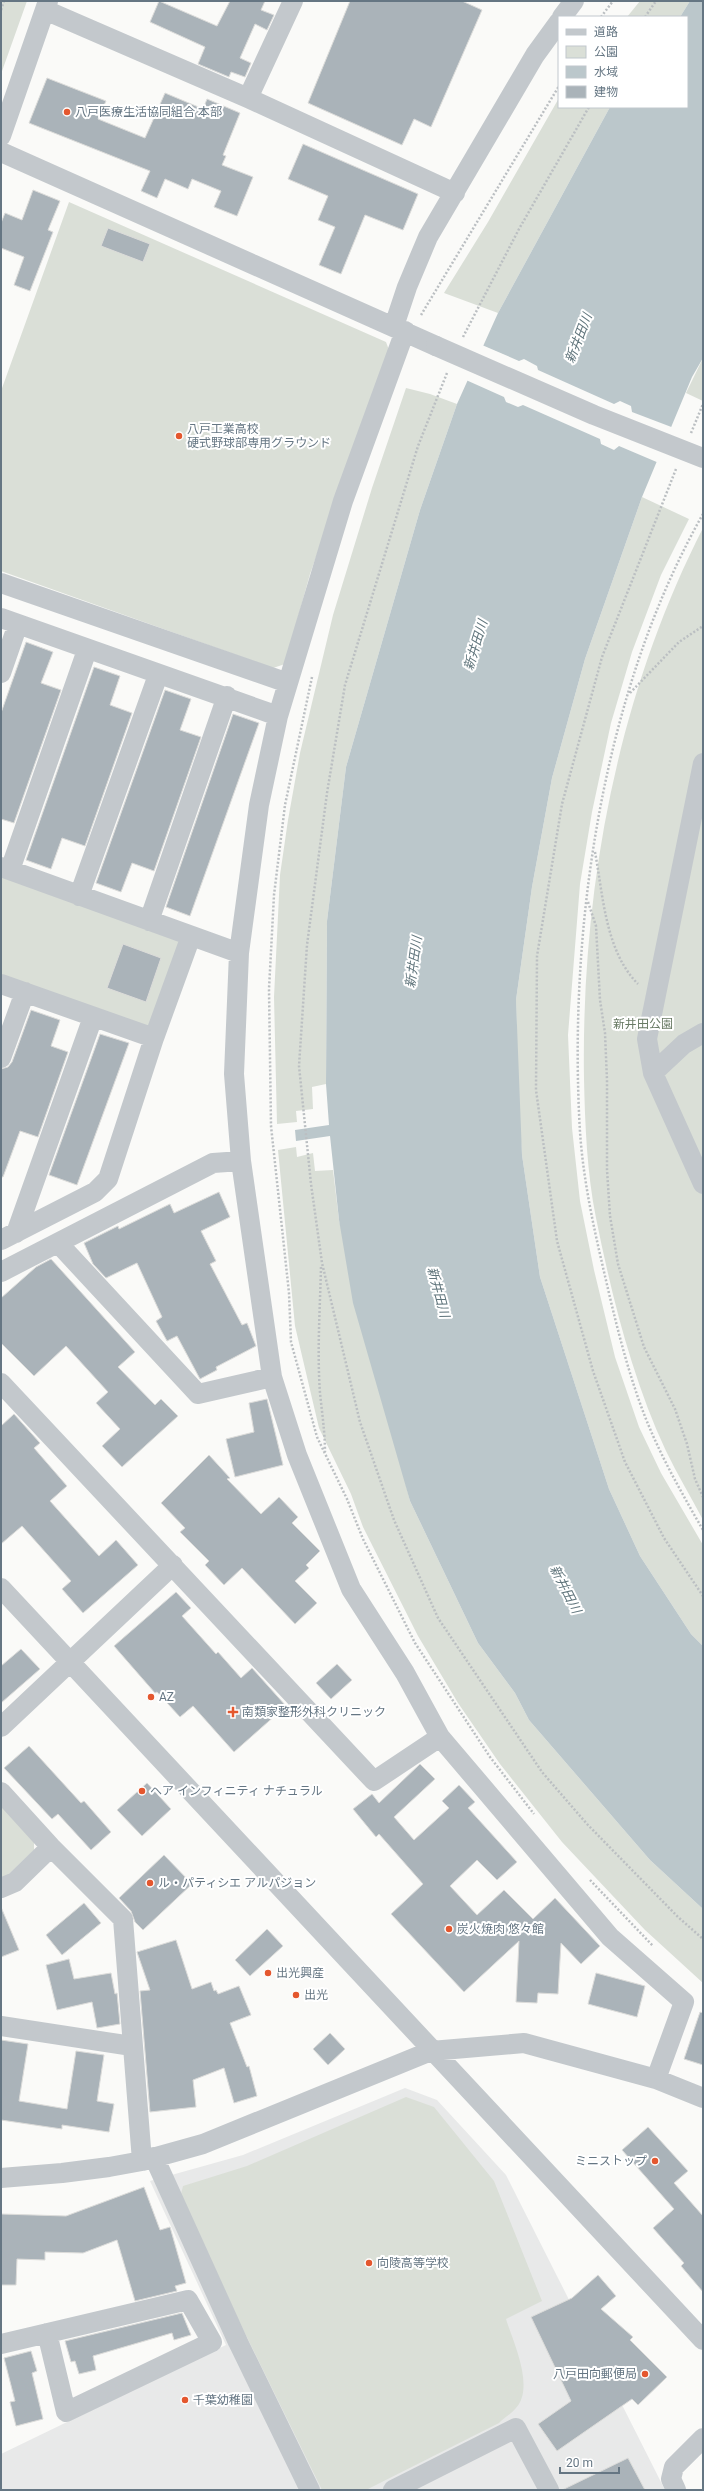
<svg xmlns="http://www.w3.org/2000/svg" width="704" height="2491" viewBox="0 0 704 2491" font-family="Roboto,'Noto Sans JP',sans-serif">
  <style>
    .built { fill: #e8e9e9 }
    .green { fill: #dadfd7 }
    .water { fill: #bbc7cb }
    .pier { fill: #fafaf8 }
    .building { fill: #aab3b9; stroke: #dcdcda }
    .lines { fill: none; stroke-linecap: round; stroke-linejoin: round }
    .path { stroke: #bbbfc2; stroke-width: 2.5; stroke-dasharray: 2 2; stroke-linecap: butt }
    .minor { stroke: #c3c8cc; stroke-width: 20 }
    .minor-bridge { stroke: #c3c8cc; stroke-width: 20 }
    .poi-dot { fill: #e4572e; stroke: #fff; stroke-width: 1.5 }
    .labels { text-anchor: middle; stroke-width: 4; stroke-linejoin: round; paint-order: stroke }
    .poi-label { font-size: 12px; fill: #657683; stroke: #fff; text-anchor: start }
    .park-label { font-size: 12px; fill: #687a64; stroke: #fff }
    .water-label { font-size: 13px; font-style: italic; fill: #60757c; stroke: #fff }
  </style>
  <rect width="100%" height="100%" fill="#fafaf8"/>
  <path class="built" d="M405,2088l32,12 69,75 159,315h-664v-36l225,-109 -76,-164 93,-26z"/>
  <path class="green" d="M1,1h26l-26,73z
    M640,1h50l-10,16h-53z
    M559,98v9h51l-112,206 -54,-20 44,-71z
    M69,202l317,140 3,8 -79,224 -25,90 -12,4 -272,-97v-180z
    M703,358v43l-17,-8z
    M406,388l24,6 27,10 -37,106 -74,257 -19,154 -1,163 -14,3 1,22 -17,2 1,11 -20,2 -3,-127 6,-122 8,-55 12,-67 33,-138 39,-127z
    M642,497l47,22 -28,56 -29,77 -21,71 -19,89 -12,72 -12,151 4,93 8,73 14,69 21,87 24,70 22,46 42,72v101l-12,-12 -51,-78 -31,-67 -69,-212 -18,-122 -4,-56 -2,-99 16,-113 20,-109 33,-119z
    M703,528v992c-12,-23 -26,-46 -37,-69 -34,-73 -54,-154 -70,-233 -9,-45 -11,-93 -12,-139 -3,-188 33,-383 119,-551z
    M1,875l182,63 -32,93 -150,-53z
    M296,1147l1,10 16,-4 2,18 18,-1 6,50 71,281 68,142 37,50 14,27 121,140 53,49v74l-58,-53 -83,-88 -62,-78 -42,-61 -40,-67 -55,-109 -12,-33 -32,-66 -24,-102 -17,-176z
    M1,1805l33,36v9l-27,26 -6,2z
    M406,2097l28,10 60,74 48,120 -36,18c7,23 29,68 10,89 -5,6 -12,10 -17,15l-133,67h-44l-83,-169 -58,-127 2,-8 64,-20z"/>
  <path class="water" d="M690,1h13v357l-11,19 -50,120 -57,162 -33,119 -20,109 -16,113 6,155 18,122 69,212 31,67 51,78 12,12v263l-53,-49 -121,-140 -14,-27 -37,-50 -68,-142 -57,-198 -14,-83 -9,-84 -34,5 -1,-11 34,-5 -3,-41 1,-163 19,-154 74,-257 37,-106 41,-91 112,-206h77v-90h-7z"/>
  <path class="pier" d="M482,345l37,16 5,-2 13,7 1,4 76,34 6,-3 11,5 1,6 42,16 -15,35 -40,-17 -5,4 -13,-6 -1,-5 -77,-34 -5,2 -12,-5 -2,-5 -38,-17z"/>
  <path class="building" d="M159,1l58,25 13,-25h35l-4,9 13,5 -7,15 -12,-6 -15,34 11,5 -6,14 -14,-5 -2,5 -31,-13 7,-17 -55,-25z
    M350,1h112l20,9 -51,117 -17,-8 -12,26 -94,-42z
    M47,78l59,23 -8,18 47,19 20,-45 38,16 4,-10 33,14 -17,42 3,1 -4,9 31,12 -16,39 -23,-9 7,-16 -29,-12 -4,10 -23,-10 -8,19 -16,-7 9,-20 -121,-48z
    M303,144l115,50 -15,36 -38,-15 -24,59 -22,-9 16,-38 -17,-7 10,-24 -40,-17z
    M33,190l27,11 -12,29 5,2 -23,59 -16,-6 10,-28 -23,-9v-25l4,-10 17,7z
    M108,228l42,16 -7,18 -42,-16z
    M26,642l27,10 -12,31 20,7 -47,133 -13,-4v-106z
    M94,667l26,9 -10,29 22,8 -47,133 -23,-8 -11,31 -25,-9z
    M165,690l26,9 -11,31 21,7 -47,134 -22,-8 -11,29 -25,-9z
    M233,714l26,9 -69,193 -24,-9z
    M123,944l38,14 -15,44 -39,-14z
    M31,1010l29,10 -9,26 17,6 -30,85 -18,-6 -17,46h-2v-108l7,-2 4,-5z
    M100,1034l29,9 -52,142 -28,-10z
    M219,1192l11,25 -29,14 15,30 -6,3 32,61 5,-2 9,23 -40,21 1,3 -17,9 -23,-43 -10,5 -11,-20 6,-4 -25,-54 -31,15 -13,-14 -9,-21 34,-17 1,3 51,-25 4,9z
    M51,1259l84,93 -17,15 37,38 6,-6 17,17 -56,51 -20,-21 18,-17 -24,-26 12,-11 -42,-46 -32,30 -33,-33v-45l35,-31z
    M267,1399l16,66 -48,12 -9,-38 28,-7 -5,-29z
    M14,1414l26,29 -6,5 33,38 -17,15 49,55 17,-16 22,25 -55,48 -21,-24 9,-8 -49,-55 -21,18v-118z
    M209,1455l21,23 -3,1 34,35 18,-17 19,20 -6,6 28,28 -14,14 3,3 -14,13 22,22 -22,21 -53,-56 -18,17 -19,-20 4,-4 -29,-29 5,-4 -24,-25z
    M176,1592l15,16 -9,8 34,38 2,-2 23,26 11,-10 34,38 -52,46 -41,-46 -13,11 -23,-25 -2,1 -41,-47z
    M21,1649l19,20 -39,34v-37z
    M337,1664l15,16 -21,19 -15,-16z
    M29,1746l52,57 3,-2 27,31 -20,18 -33,-36 -6,5 -48,-51z
    M420,1764l15,15 -41,38 20,23 35,-32 -7,-7 17,-16 16,17 -7,6 49,54 -20,18 -20,-20 -27,26 27,29 27,-25 29,29 22,-21 45,48 -19,18 -20,-21 -3,51 -20,-1 -1,10 -21,-1 3,-61 -55,51 -73,-78 32,-30 -44,-50 -3,3 -23,-28 19,-15 7,9z
    M147,1783l24,26 -29,27 -25,-26z
    M164,1855l28,29 -49,46 -8,-8 -4,-11 -12,-13z
    M84,1903l17,20 -39,32 -16,-20z
    M1,1907l18,43 -18,7z
    M267,1929l16,17 -33,30 -15,-16z
    M176,1940l16,49 19,-7 3,9 2,-1 2,4 21,-8 12,29 -21,8 17,44 2,-1 8,30 -23,7 -10,-35 -31,12 3,27 -46,5 -10,-121 10,-1 -13,-38z
    M69,1959l5,20 37,-6 4,21 2,-1 3,31 -23,4 -5,-26 -35,8 -11,-45z
    M596,1973l49,13 -8,31 -49,-13z
    M700,2012l3,1v52l-19,-6z
    M330,2033l15,16 -17,16 -15,-16z
    M1,2040l27,4 -9,57 48,8 9,-58 28,4 -7,46 17,3 -5,28 -47,-7v4l-61,-9z
    M648,2127l40,44 -14,12 29,33v76l-22,-26 3,-3 -31,-35 21,-19 -52,-59z
    M144,2187l16,43 10,-3 16,56 -11,3 2,5 -42,10 -18,-61 -34,13 -38,-1v8l-28,-1 -1,26h-15v-71l65,2z
    M598,2275l18,21 -15,13 32,28 -3,3 37,37 -29,28 -6,-6 -75,52 -19,-27 33,-23 -40,-84 41,-19z
    M182,2313l9,22 -17,5 -2,-7 -79,23 3,14 -17,4 -4,-13 -4,1 -6,-21z
    M31,2351l6,20 -5,2 11,46 -27,7 -6,-24 5,-1 -11,-43z
    M628,2458l17,32h-83z"/>
  <g class="lines">
    <path class="path" d="M1,10l3,-9
      M601,17l12,-16
      M645,17l11,-16
      M421,315l138,-229
      M463,337l56,-108 70,-122
      M447,373l-29,73 -73,239 -18,108 -20,152 -8,121 12,118 11,79 38,159 34,98 44,98 104,154 45,52 91,93 25,22
      M691,433l12,-29
      M676,469l-74,188 -40,147 -25,152 -1,134 21,151 36,130 32,91 39,76 39,58
      M703,514c-101,178 -135,415 -123,618 3,44 12,88 22,131 11,48 22,96 39,143 16,44 39,84 62,124
      M312,677l-27,128 -11,90 -5,94 2,137 18,167 2,49 26,95 30,62 16,40 52,104 75,114 44,57
      M630,693l49,-51 24,-16
      M595,852c8,42 10,99 43,132
      M588,902l8,24 4,74 5,33 2,47v90l3,46 8,48 26,83 31,62 12,35 8,35 8,18
      M321,1267c-1,42 -4,84 -1,126 2,20 5,39 5,59
      M590,1880l63,66"/>
    <path class="minor" d="M45,10l203,88 207,95
      M562,17l12,-16
      M248,98l45,-97
      M1,136l47,-135
      M1,152l435,194
      M394,326l13,-39 21,-50 107,-182 24,-33
      M405,331l-62,170 -65,215 -19,89 -20,148 -5,121 7,87 31,216 25,78 54,134 54,84 35,64 170,200 74,65 -28,77
      M1,583l287,100
      M1,618l277,98
      M1,673l17,-49
      M703,763l-56,276 6,34 50,111
      M1,867l238,86
      M10,870l77,-220
      M79,896l79,-221
      M149,921l78,-225
      M1,984l153,54
      M1,1058l24,-66
      M653,1073l31,-29 19,-11
      M16,1233l77,-216
      M1,1240l94,-48 13,-13 46,-141 37,-102
      M58,1243l140,151 74,-17
      M1,1272l212,-109 28,-2
      M1,1383l373,398 66,-44
      M1,1588l702,752
      M1,1727l172,-162
      M1,1792l50,55 72,72 19,242
      M1,1888l14,-6 36,-35
      M1,2026l131,20
      M154,2157l84,185 72,148
      M1,2178l61,-5 47,-6 33,-6 61,-17 228,-93 93,-8 132,36 47,19
      M1,2344l187,-44 24,42 -146,70 -19,-79
      M393,2490l123,-62 33,62
      M676,2490l-5,-11 3,-12 29,-29"/>
    <path class="minor-bridge" d="M436,346l158,69 109,43"/>
  </g>
  <g class="poi-dot">
    <circle cx="67" cy="112" r="4"/>
    <circle cx="179" cy="436" r="4"/>
    <circle cx="151" cy="1697" r="4"/>
    <path d="M231 1706h4v4h4v4h-4v4h-4v-4h-4v-4h4z"/>
    <circle cx="142" cy="1791" r="4"/>
    <circle cx="150" cy="1883" r="4"/>
    <circle cx="449" cy="1929" r="4"/>
    <circle cx="268" cy="1973" r="4"/>
    <circle cx="296" cy="1995" r="4"/>
    <circle cx="655" cy="2161" r="4"/>
    <circle cx="369" cy="2263" r="4"/>
    <circle cx="645" cy="2374" r="4"/>
    <circle cx="185" cy="2400" r="4"/>
  </g>
  <g class="labels">
    <g class="poi-label">
      <text x="75" y="116">八戸医療生活協同組合 本部</text>
      <text x="187" y="433">八戸工業高校<tspan x="187" dy="14">硬式野球部専用グラウンド</tspan></text>
      <text x="159" y="1701">AZ</text>
      <text x="242" y="1716">南類家整形外科クリニック</text>
      <text x="150" y="1795">ヘア インフィニティ ナチュラル</text>
      <text x="158" y="1887">ル・パティシエ アルパジョン</text>
      <text x="457" y="1933">炭火焼肉 悠々館</text>
      <text x="276" y="1977">出光興産</text>
      <text x="304" y="1999">出光</text>
      <text x="647" y="2165" text-anchor="end">ミニストップ</text>
      <text x="377" y="2267">向陵高等学校</text>
      <text x="637" y="2378" text-anchor="end">八戸田向郵便局</text>
      <text x="193" y="2404">千葉幼稚園</text>
    </g>
    <g class="park-label">
      <text x="643" y="1028">新井田公園</text>
    </g>
    <g class="water-label">
      <text transform="translate(578 338) rotate(-69)" y="5">新井田川</text>
      <text transform="translate(475 645) rotate(-73)" y="5">新井田川</text>
      <text transform="translate(413 962) rotate(-82)" y="5">新井田川</text>
      <text transform="translate(439 1292) rotate(75)" y="5">新井田川</text>
      <text transform="translate(566 1589) rotate(63)" y="5">新井田川</text>
    </g>
  </g>
  <rect width="704" height="2491" fill="none" stroke="#657683" stroke-width="4"/>
  <rect x="558" y="16" width="130" height="92" fill="#ffffff" stroke="#c1c8cd"/>
  <rect x="566" y="29" width="20" height="6" fill="#c3c8cc" stroke="#c1c8cd"/>
  <text x="594" y="36" font-size="12" fill="#657683">道路</text>
  <rect x="566" y="46" width="20" height="12" fill="#dadfd7" stroke="#c1c8cd"/>
  <text x="594" y="56" font-size="12" fill="#657683">公園</text>
  <rect x="566" y="66" width="20" height="12" fill="#bbc7cb" stroke="#c1c8cd"/>
  <text x="594" y="76" font-size="12" fill="#657683">水域</text>
  <rect x="566" y="86" width="20" height="12" fill="#aab3b9" stroke="#c1c8cd"/>
  <text x="594" y="96" font-size="12" fill="#657683">建物</text>
  <path d="M560 2467v6h59v-6" fill="none" stroke="#657683" stroke-width="2"/>
  <text x="566" y="2467" font-size="12" fill="#657683" stroke="#ffffff" stroke-width="3" paint-order="stroke">20 m</text>
</svg>
